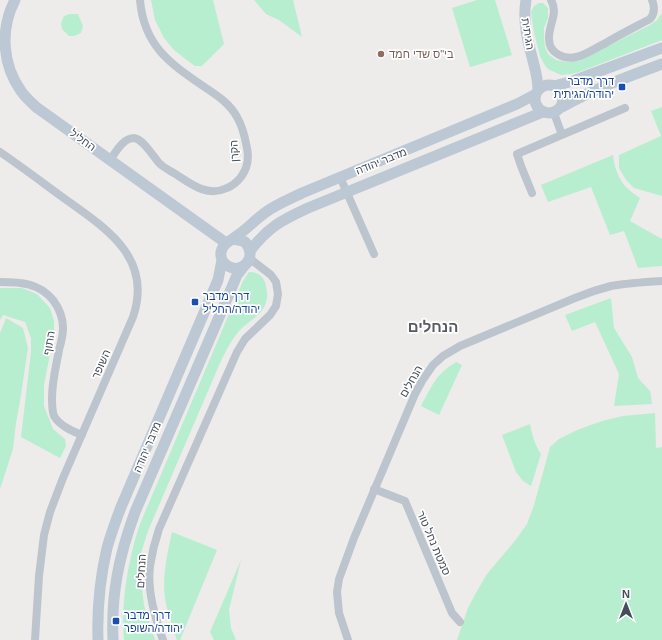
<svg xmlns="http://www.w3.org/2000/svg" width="662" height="640" viewBox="0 0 662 640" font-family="Helvetica,Heebo,sans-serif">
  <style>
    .green { fill: #b7eecf }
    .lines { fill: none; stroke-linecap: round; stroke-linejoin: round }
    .street { stroke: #bcc5ce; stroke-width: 8 }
    .secondary { stroke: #bdc8d5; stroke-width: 11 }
    .education-dot { fill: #8d6e63; stroke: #fff; stroke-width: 1.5 }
    .transit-dot { fill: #1a4fb4; stroke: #fff; stroke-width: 1.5 }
    .labels { text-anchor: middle; stroke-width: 3.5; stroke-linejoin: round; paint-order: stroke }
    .street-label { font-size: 11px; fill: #444e59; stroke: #fff }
    .education-label { font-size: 11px; fill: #785e54; stroke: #fff; text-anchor: start }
    .transit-label { font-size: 11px; fill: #164399; stroke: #fff; text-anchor: start }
    .district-label { font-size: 15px; font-weight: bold; fill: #585b60; stroke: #fff }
  </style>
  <rect width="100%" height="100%" fill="#eeebeb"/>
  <path class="green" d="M151,0h62l11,44 -22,22h-7l-7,-5 -14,-11 -10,-12 -9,-18z
    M254,0h39l9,37 -23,-17 -13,-6z
    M477,0h18l17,55 -42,12 -18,-59z
    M539,3h4l5,5v10l-4,10v11l1,8 3,7 8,6 10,2 12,-1 72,-36 7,-5 5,-7v27l-83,32 -8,2 -10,1 -13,-6 -4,-5 -4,-8 -6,-23 -3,-21 3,-6z
    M70,14h8l5,12 -2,7 -7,3h-5l-7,-7 -1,-6 3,-7z
    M662,107v89l-28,-8 -8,-8 -7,-12v-13l42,-19 -10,-25z
    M613,155c1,11 5,24 14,33 4,4 9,7 13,10l-10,23 32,18v27l-24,2 -14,-37 -14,4 -19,-48 -43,15 -7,-17z
    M249,272c4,0 9,1 12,4 6,5 8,22 4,29 -3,9 -17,17 -24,24 -9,9 -15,22 -21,34l-72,168 -6,19 -2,22 4,33 11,35h-31c-3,-36 3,-73 13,-107 4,-12 9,-24 14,-35l92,-217z
    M0,288h22l15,6 13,14 4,13v13l-10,51v21l9,23 12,10 1,7 -6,12 -39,-21 10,-85v-14l-6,-16 -22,-7 -3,5z
    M611,298l3,30 18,29 6,21 12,13 1,5 1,8 -38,2 5,-32 -24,-52 -23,9 -7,-16z
    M6,318l17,10 5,20 -8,53 -4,22 -3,26 -13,40v-156z
    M456,362l6,3 -23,50 -18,-9c11,-20 14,-31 35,-44z
    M655,413l1,35 6,-1v193h-205l11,-32 9,-17 10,-17 27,-32 13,-18 7,-19 16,-58 9,-8 18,-9 25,-9 21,-5z
    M530,424c2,11 5,21 11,30l-10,32 -8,-5 -7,-9 -14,-37z
    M172,532l45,18 -37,90h-3c-4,-12 -8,-24 -11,-36 -5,-24 1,-49 6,-72z
    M241,560l-12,50 2,18 5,12h-22l-4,-8z"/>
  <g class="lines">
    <path class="street" d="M551,0c8,14 -3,25 -2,39 0,14 15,21 27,18 10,-2 19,-9 28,-13 15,-9 31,-17 46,-25 5,-6 5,-12 2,-19
      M554,113l8,22
      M0,152c22,15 43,31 65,47 42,30 88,59 68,118l-70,161 -13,34 -6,23 -5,41 -4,64
      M110,160c6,-8 13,-22 24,-22 9,1 19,18 25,25 5,5 12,8 18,12 15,10 31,22 50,13 5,-2 10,-6 14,-11 6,-8 8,-19 6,-29 -2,-11 -4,-21 -10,-31 -7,-13 -19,-21 -31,-29 -35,-24 -62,-41 -66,-88
      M340,177l34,77
      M532,193l-11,-27 -4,-12 108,-46
      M0,282c21,0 39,1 53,18 6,8 10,18 10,28 0,7 -2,15 -4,22 -3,16 -7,32 -7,48 0,6 0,13 2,18 6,10 18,15 28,19
      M374,489l31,12 47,112 8,9
      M163,640c-8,-23 -16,-49 -13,-74 2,-13 5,-25 9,-37l78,-177 8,-13 25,-24 6,-9 2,-12 -2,-12 -5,-7 -22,-17
      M348,640l-9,-27 -2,-21 2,-13 15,-41 61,-144 7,-13 11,-16 10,-9 17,-10 115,-48c12,-5 24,-9 36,-12 17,-3 34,-4 51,-5"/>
    <path class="secondary" d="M15,0c-15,29 -13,64 6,91 4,6 10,11 15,16l190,136
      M526,0c-3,18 0,36 5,53 3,13 7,23 7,37
      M535 99a14 14 0 1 1 28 0a14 14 0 1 1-28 0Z
      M554,86l19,-5 89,-33
      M562,107c32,-18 65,-30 100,-43
      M233,239c4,1 8,1 12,3 6,6 7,16 1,22 -11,11 -30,-1 -24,-15 3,-8 11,-9 16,-14 10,-7 18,-16 28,-23 11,-8 24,-13 36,-19l215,-89 19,-10
      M250,251c18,-24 32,-31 58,-43l235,-96
      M98,640c-1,-31 2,-62 9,-92 4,-14 9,-28 14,-41l97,-227 4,-20
      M113,640c-2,-47 6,-84 22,-128l97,-225 5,-12 7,-9"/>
  </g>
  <circle class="education-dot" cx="381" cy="54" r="4"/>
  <g class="transit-dot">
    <rect x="618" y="83" width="8" height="8" rx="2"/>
    <rect x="191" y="298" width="8" height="8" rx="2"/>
    <rect x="112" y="617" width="8" height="8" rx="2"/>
  </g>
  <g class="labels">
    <g class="street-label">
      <text transform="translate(528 34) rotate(81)" y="4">הגיתית</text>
      <text transform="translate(83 140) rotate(36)" y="4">החליל</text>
      <text transform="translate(234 151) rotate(-93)" y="4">הקרן</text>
      <text transform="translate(381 161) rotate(-22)" y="4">מדבר יהודה</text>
      <text transform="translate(49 343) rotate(-80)" y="4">התוף</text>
      <text transform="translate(101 364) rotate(-66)" y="4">השופר</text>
      <text transform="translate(411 381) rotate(-60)" y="4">הנחלים</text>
      <text transform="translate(147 447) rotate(-67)" y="4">מדבר יהודה</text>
      <text transform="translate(434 543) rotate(67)" y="4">סמטת נחל טור</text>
      <text transform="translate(141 571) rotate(-87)" y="4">הנחלים</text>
    </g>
    <g class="education-label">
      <text x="389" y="58">בי"ס שדי חמד</text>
    </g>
    <g class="transit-label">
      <text x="614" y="85" text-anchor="end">דרך מדבר<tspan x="614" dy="13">יהודה/הגיתית</tspan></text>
      <text x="203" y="300">דרך מדבר<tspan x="203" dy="13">יהודה/החליל</tspan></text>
      <text x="124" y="619">דרך מדבר<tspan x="124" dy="13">יהודה/השופר</tspan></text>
    </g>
    <g class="district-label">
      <text x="433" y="332">הנחלים</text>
    </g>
  </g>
  <g transform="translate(626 604)" stroke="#ffffff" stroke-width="3" paint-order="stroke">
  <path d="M0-3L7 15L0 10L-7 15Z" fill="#444e59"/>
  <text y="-6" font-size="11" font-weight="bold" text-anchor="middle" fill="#444e59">N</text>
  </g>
</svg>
